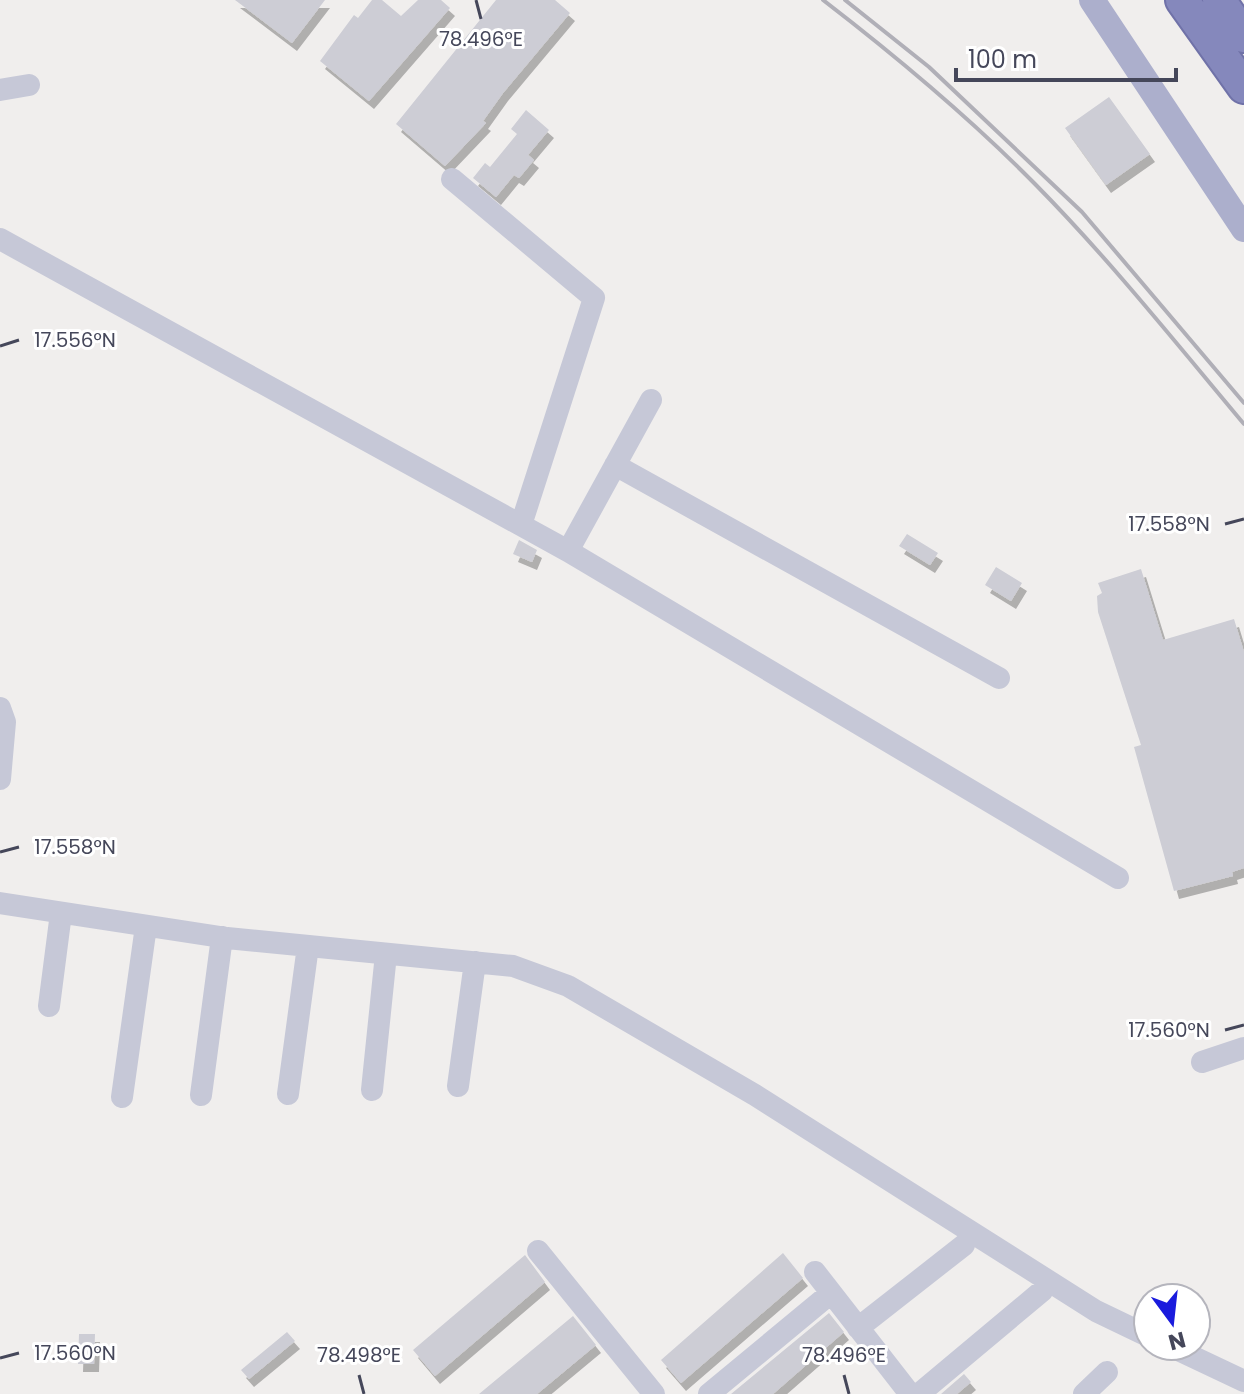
<svg xmlns="http://www.w3.org/2000/svg" width="1244" height="1394" viewBox="0 0 1244 1394" font-family="Poppins,sans-serif">
  <style>
    .building { fill: #cdcdd5; filter: url(#shadow) }
    .lines { fill: none; stroke-linecap: round; stroke-linejoin: round }
    .highway-casing { stroke: #7072a8; stroke-width: 36 }
    .minor { stroke: #c6c8d7; stroke-width: 22 }
    .major { stroke: #acafcc; stroke-width: 26 }
    .highway { stroke: #8588bc; stroke-width: 32 }
    .rail { stroke: #b0afb7; stroke-width: 4 }
    .ticks { fill: none; stroke: #45475a; stroke-width: 3 }
    .ticks-label { font-size: 20px; text-anchor: middle; fill: #45475a; stroke: #fff; stroke-width: 6; stroke-linejoin: round; paint-order: stroke }
  </style>
  <defs>
    <filter id="shadow"><feDropShadow dx="5" dy="8" stdDeviation="0" flood-color="#0004"/></filter>
  </defs>
  <rect width="100%" height="100%" fill="#f0eeed"/>
  <path class="building" d="M235,0h90l-33,43z
    M372,0h10l19,16 17,-16h23l9,8 -81,93 -49,-40 34,-46 4,3z
    M496,0h59l15,13 -67,80 -20,28 3,2 -41,43 -49,-42z
    M1109,97l41,57 -44,31 -41,-57z
    M526,110l23,20 -21,25 6,5 -15,18 -5,-3 -18,22 -23,-19 12,-15 5,4 27,-33 -6,-5z
    M907,534l31,19 -8,12 -31,-19z
    M519,540l18,10 -5,12 -19,-8z
    M996,567l26,16 -11,18 -26,-16z
    M1141,569l22,71 71,-21 10,33v216l-12,4 1,4 -59,15 -40,-144 7,-2 -43,-133 -1,-16 5,-3 -4,-10z
    M783,1253l20,25 -122,105 -20,-23z
    M525,1255l20,27 -110,94 -22,-26z
    M829,1313l15,19 -71,62h-42z
    M573,1316l23,29 -59,49h-58z
    M287,1332l8,9 -46,38 -8,-9z
    M79,1334h16l-1,30h-16z
    M964,1374l7,8 -14,12h-16z"/>
  <g class="lines">
    <defs>
      <path id="highway" d="M1182,0l62,87
        M1219,0l25,36"/>
    </defs>
    <use href="#highway" class="highway-casing"/>
    <path class="minor" d="M0,90l29,-5
      M452,179l142,119 -73,227
      M0,239l568,312 550,327
      M615,465l384,213
      M568,551l83,-151
      M0,708l5,14 -5,57
      M0,903l227,35 286,28 55,20 187,109 341,216 52,25
      M49,1006l12,-93
      M1202,1062l42,-14
      M458,1086l17,-124
      M372,1090l14,-136
      M288,1094l20,-148
      M201,1095l21,-158
      M122,1097l24,-171
      M538,1251l116,143
      M815,1272l95,122
      M858,1328l106,-83
      M1170,1346l74,35
      M709,1394l122,-101
      M919,1394l123,-103
      M1084,1394l23,-22"/>
    <path class="major" d="M1092,0l152,229"/>
    <use href="#highway" class="highway"/>
    <path class="rail" d="M823,0c74,57 146,117 212,184 75,76 141,159 209,240
      M845,0l84,67 153,145 162,191"/>
  </g>
  <path class="ticks" d="M476,0l5,19M0,346l19,-6M1225,524l19,-5M0,852l19,-5M1225,1030l19,-5M0,1358l19,-5M359,1375l5,19M844,1375l5,19"/>
  <g class="ticks-label">
    <text x="481" y="46">78.496°E</text>
    <text x="75" y="347">17.556°N</text>
    <text x="1169" y="531">17.558°N</text>
    <text x="75" y="854">17.558°N</text>
    <text x="1169" y="1037">17.560°N</text>
    <text x="75" y="1360">17.560°N</text>
    <text x="359" y="1362">78.498°E</text>
    <text x="844" y="1362">78.496°E</text>
  </g>
  <g transform="translate(1172 1322) rotate(165)"><circle r="38" fill="#ffffff" stroke="#b5b5bd" stroke-width="2"/>
  <path d="M0-6L14 30L0 20L-14 30Z" fill="#1a1bdd"/>
  <text y="-12" font-size="22" font-weight="bold" text-anchor="middle" fill="#45475a">N</text>
  </g>
  <path d="M956 68v12h220v-12" fill="none" stroke="#45475a" stroke-width="4"/>
  <text x="968" y="68" font-size="24" fill="#45475a" stroke="#ffffff" stroke-width="6" paint-order="stroke">100 m</text>
</svg>
